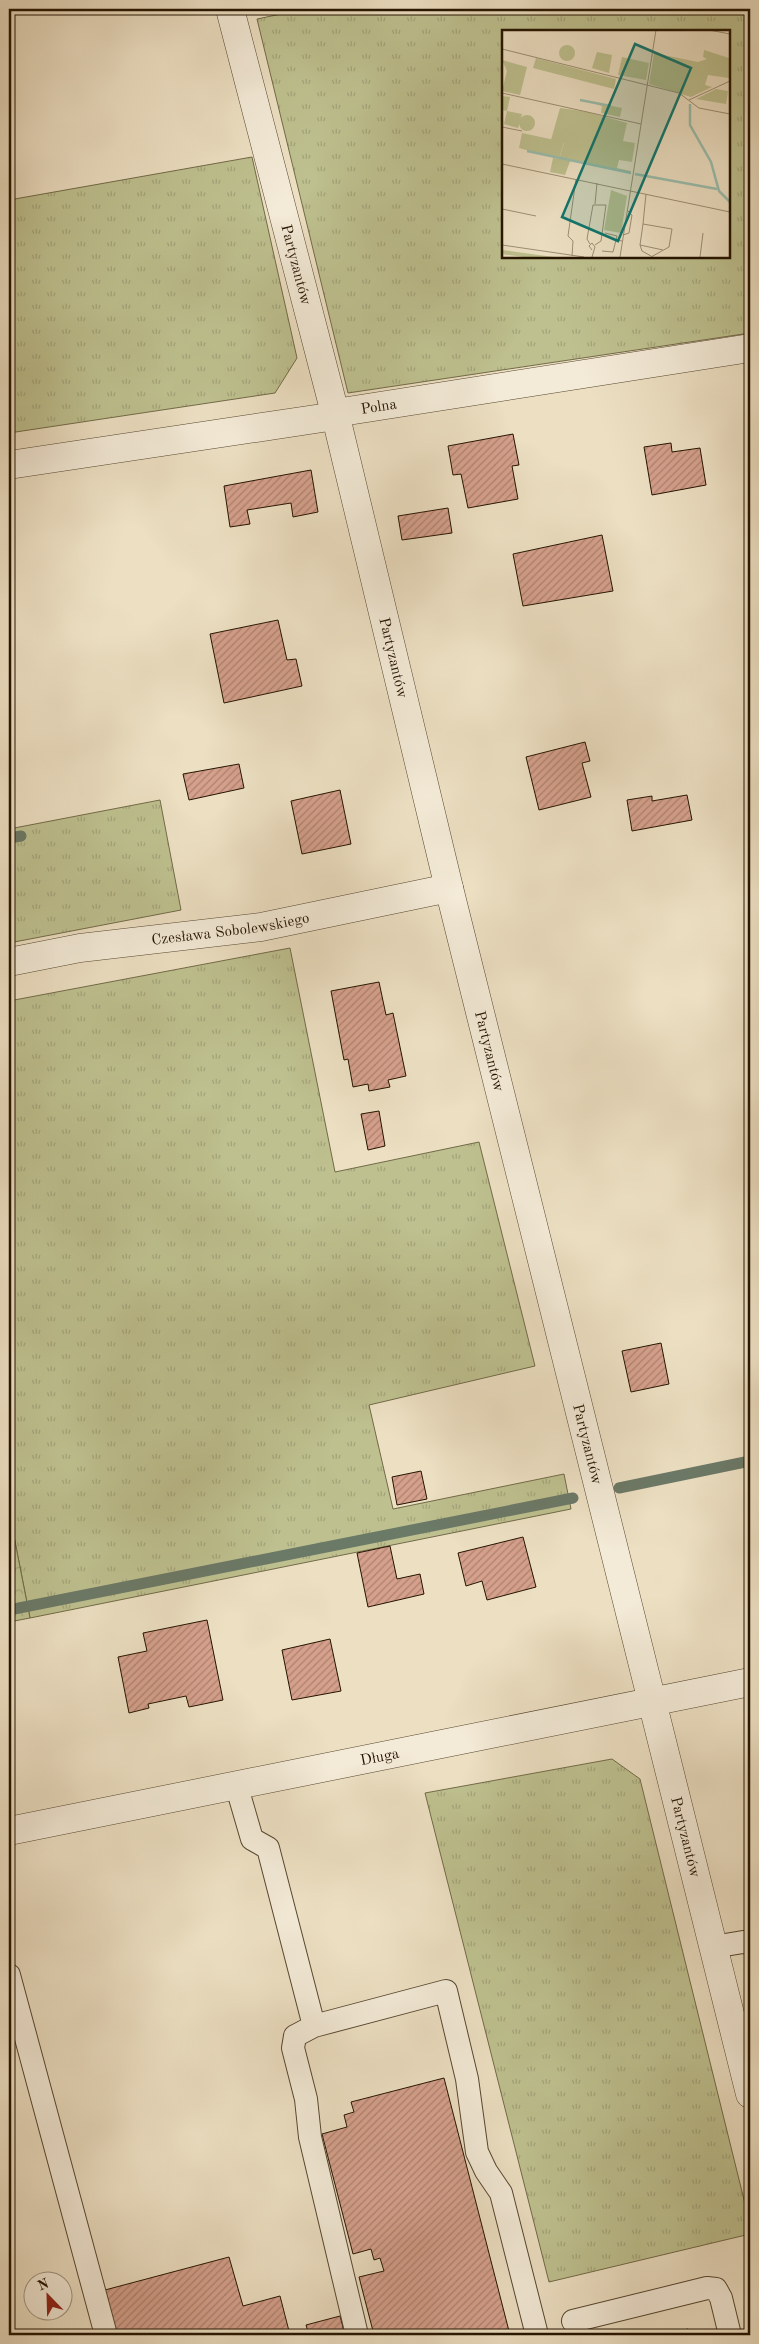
<svg xmlns="http://www.w3.org/2000/svg" width="759" height="2344" viewBox="0 0 759 2344" font-family="'Old Standard TT',serif">
  <style>
    .grass { fill: url(#grass-tufts); stroke: #726a48; fill-rule: evenodd }
    .forest { fill: url(#forest-crowns); stroke: #726a48 }
    .lines { fill: none; stroke-linecap: round; stroke-linejoin: round }
    .stream { stroke: #6b7967; stroke-width: 11 }
    .building { fill: url(#building-hatch); stroke: #251400 }
    .service-casing { stroke: #574730; stroke-width: 24 }
    .minor-casing { stroke: #574730; stroke-width: 29 }
    .service { stroke: #f3ead7; stroke-width: 22 }
    .minor { stroke: #f3ead7; stroke-width: 28 }
    .labels { text-anchor: middle; stroke-width: 5; stroke-linejoin: round; paint-order: stroke }
    .street-label { font-size: 15px; fill: #251400; stroke: #f3ead7 }
    .inset-river { fill: none; stroke: #9abdac; stroke-width: 2.5 }
    .inset-road { fill: none; stroke: #9c8e74; stroke-width: 1 }
    .view { fill: #0f766e; fill-opacity: 0.15; stroke: #0f766e; stroke-width: 2.5 }
    .inset-edge { fill: none; stroke: #251400; stroke-width: 2.5 }
  </style>
  <defs>
    <pattern id="grass-tufts" width="24" height="20" patternUnits="userSpaceOnUse" patternTransform="scale(1.25)"><rect width="24" height="20" fill="#bec08f"/><path d="M3 7l-1-3M5 7V3M7 7l1-3M15 17l-1-3M17 17v-4M19 17l1-3" fill="none" stroke="#a3a47a"/></pattern>
    <pattern id="forest-crowns" width="20" height="18" patternUnits="userSpaceOnUse" patternTransform="scale(1.25)"><rect width="20" height="18" fill="#bec08f"/><path d="M2 6a3 3 0 1 1 6 0M12 15a3 3 0 1 1 6 0" fill="none" stroke="#a3a47a"/></pattern>
    <pattern id="building-hatch" width="6" height="6" patternUnits="userSpaceOnUse" patternTransform="scale(1.25)"><rect width="6" height="6" fill="#d5a08c"/><path d="M-1 1l2-2M0 6l6-6M5 7l2-2" fill="none" stroke="#ad8170"/></pattern>
  </defs>
  <rect width="100%" height="100%" fill="#ecdfc2"/>
  <filter id="stains"><feTurbulence type="fractalNoise" baseFrequency=".004" numOctaves="4"/><feColorMatrix values="0 0 0 0 .2 0 0 0 0 .09 0 0 0 0 .02 0 0 0 .5 -.17"/></filter>
  <radialGradient id="worn" r=".72"><stop offset=".6" stop-color="#630" stop-opacity="0"/><stop offset="1" stop-color="#630" stop-opacity=".3"/></radialGradient>
  <path class="grass" d="M305,9h445v324l-402,60 -91,-374zM503,31h225v225h-225z
    M252,157l45,201 -22,35 -266,40v-233z
    M160,800l21,110 -172,33v-114z
    M290,948l45,224 144,-30 56,224 -166,39 24,104 171,-35 7,35 -541,109 -21,-107v-510z
    M612,1759l28,20 110,445v10l-201,48 -124,-489z"/>
  <path class="forest" d="M9,1511l21,107 -21,4z"/>
  <g class="lines">
    <path class="stream" d="M9,838l12,-2
      M619,1488l131,-27
      M9,1610l564,-112"/>
  </g>
  <path class="building" d="M513,434l6,31 -7,1 6,33 -50,9 -7,-34 -8,1 -5,-29z
    M671,443l1,9 28,-4 6,37 -54,10 -8,-48z
    M311,470l7,42 -25,5 -2,-14 -44,7 3,14 -20,3 -6,-41z
    M448,508l4,25 -50,7 -4,-24z
    M602,535l11,56 -90,15 -10,-52z
    M278,620l9,40 9,-1 6,27 -78,17 -14,-69z
    M585,742l5,19 -8,2 9,34 -52,13 -13,-53z
    M239,764l5,24 -55,12 -6,-26z
    M340,790l11,54 -49,10 -11,-53z
    M687,795l5,25 -60,11 -5,-31 25,-4v5z
    M379,982l7,33 7,-2 13,63 -18,4 2,7 -21,4 -1,-7 -15,3 -5,-28 -4,1 -13,-69z
    M379,1111l6,35 -17,4 -7,-36z
    M661,1343l8,41 -38,8 -9,-41z
    M421,1471l6,28 -30,6 -5,-28z
    M523,1537l13,50 -49,13 -5,-19 -16,5 -8,-33z
    M390,1546l7,33 23,-5 4,20 -56,13 -11,-54z
    M207,1620l16,80 -34,7 -3,-11 -38,8 1,4 -20,5 -11,-56 29,-6 -4,-18z
    M330,1639l11,52 -49,9 -10,-50z
    M444,2078l66,257h-136l-15,-58 25,-6 -4,-13 -6,2 -3,-11 -18,5 -31,-120 25,-7 -3,-12 10,-3 -3,-10z
    M229,2257l14,49 37,-10 10,39h-173l-12,-45z
    M340,2316l5,19h-36l-3,-10z
    M688,2329l2,6h-27z"/>
  <g class="lines">
    <defs>
      <path id="service" d="M236,1784l16,55 16,9 46,178
        M713,1947l30,-5 7,1
        M9,1975l97,360
        M573,2321l134,-33 9,1 5,9 9,37
        M357,2335l-47,-198 -4,-38 -13,-51 2,-12 19,-10 132,-35 21,88 10,73 9,19 15,22 36,142"/>
      <g id="minor">
        <path id="s1" d="M230,9l105,404 114,475 301,1206"/>
        <path id="s2" d="M9,465l320,-48 6,-4 415,-65"/>
        <path id="s3" d="M9,962l71,-14 181,-21 188,-39"/>
        <path id="s4" d="M9,1831l741,-149"/>
      </g>
    </defs>
    <use href="#service" class="service-casing"/>
    <use href="#minor" class="minor-casing"/>
    <use href="#service" class="service"/>
    <use href="#minor" class="minor"/>
  </g>
  <g class="labels">
    <g class="street-label">
      <text dy="5" stroke="none"><textPath href="#s1" startOffset="264">Partyzantów</textPath></text>
      <text dy="5" stroke="none"><textPath href="#s2" startOffset="375">Polna</textPath></text>
      <text dy="5" stroke="none"><textPath href="#s1" startOffset="669">Partyzantów</textPath></text>
      <text dy="5" stroke="none"><textPath href="#s3" startOffset="224">Czesława Sobolewskiego</textPath></text>
      <text dy="5" stroke="none"><textPath href="#s1" startOffset="1074">Partyzantów</textPath></text>
      <text dy="5" stroke="none"><textPath href="#s1" startOffset="1479">Partyzantów</textPath></text>
      <text dy="5" stroke="none"><textPath href="#s4" startOffset="378">Długa</textPath></text>
      <text dy="5" stroke="none"><textPath href="#s1" startOffset="1884">Partyzantów</textPath></text>
    </g>
  </g>
  <g transform="translate(502 30)">
    <rect width="228" height="228" fill="#ecdfc2"/>
    <path d="M57 23a8 8 0 1 1 16 0a8 8 0 1 1-16 0ZM202,20l25,8v20l-21,-3 -3,10 7,2 -21,10 -42,-13 5,-31 44,9 9,-3 -4,-2zM95,22l15,3 -3,18 -17,-5zM120,27l27,6 -3,17 -28,-5zM34,28l80,21 -2,10 -81,-21zM214,59l12,2 -2,13 -30,-5zM0,66l8,1 -3,14 15,3 -4,14 -14,-4 3,-13 -5,-1zM77,69l43,9 -2,9 -19,-4 1,-7zM58,78l28,4 -23,63 -15,-3 3,-14 6,1 5,-16 -13,-3zM93,84l32,9 -4,18 12,2 -3,19 -13,-2 -2,8 14,3 -1,2 -43,-9zM109,160l16,6 -6,37 -17,-3zM0,220l52,7h-31l-21,-3z" fill="#bec08f"/>
    <path d="M0,30l25,7 -7,28 -18,-4 5,-20zM86,82l7,2v10l-8,40 -17,-3 12,-42zM17 93a8 8 0 1 1 16 0a8 8 0 1 1-16 0ZM20,103l42,9 -5,17 -40,-11z" fill="#bec08f"/>
    <path class="inset-river" d="M78,70l31,6M188,74v21l21,37 8,29 11,11M25,121l104,22M133,144l82,15"/>
    <path class="inset-road" d="M207,0l21,4M0,19l177,44 20,15 31,6M0,63l139,31M187,70l41,-19M0,97l20,4M0,134l228,48M144,164l-3,30 29,5 -3,18 -18,10M93,174l2,-21M0,179l34,7M141,194l-3,21 23,5M103,203l12,3 -1,4M121,205l6,-2 3,-18 -5,-5M88,214l-3,-5 6,-34h13l-5,36 -6,4M0,215l82,12M138,215l2,6 9,5M100,221l11,1 3,-12 6,1M70,226l1,-15 -5,-5 8,-57M90,227l3,-10 -3,-4 -3,3 3,4M118,227l36,-227M198,227l3,-24"/>
    <path class="view" d="M133,14l56,24 -73,173 -56,-24z"/>
    <rect width="228" height="228" class="inset-edge"/>
  </g>
  <rect width="759" height="2344" fill="none" stroke="#ecdfc2" stroke-width="30"/>
  <rect x="10" y="10" width="739" height="2324" fill="none" stroke="#251400" stroke-width="2.5"/>
  <rect x="15" y="15" width="729" height="2314" fill="none" stroke="#251400"/>
  <g transform="translate(48 2296) rotate(337)"><circle r="24" fill="#f3ead7" stroke="#a19481"/>
  <path d="M0-4L9 19L0 12L-9 19Z" fill="#8f2418"/>
  <text y="-8" font-size="14" font-weight="bold" text-anchor="middle" fill="#251400">N</text>
  </g>
  <rect width="100%" height="100%" filter="url(#stains)"/>
  <rect width="100%" height="100%" fill="url(#worn)"/>
</svg>
